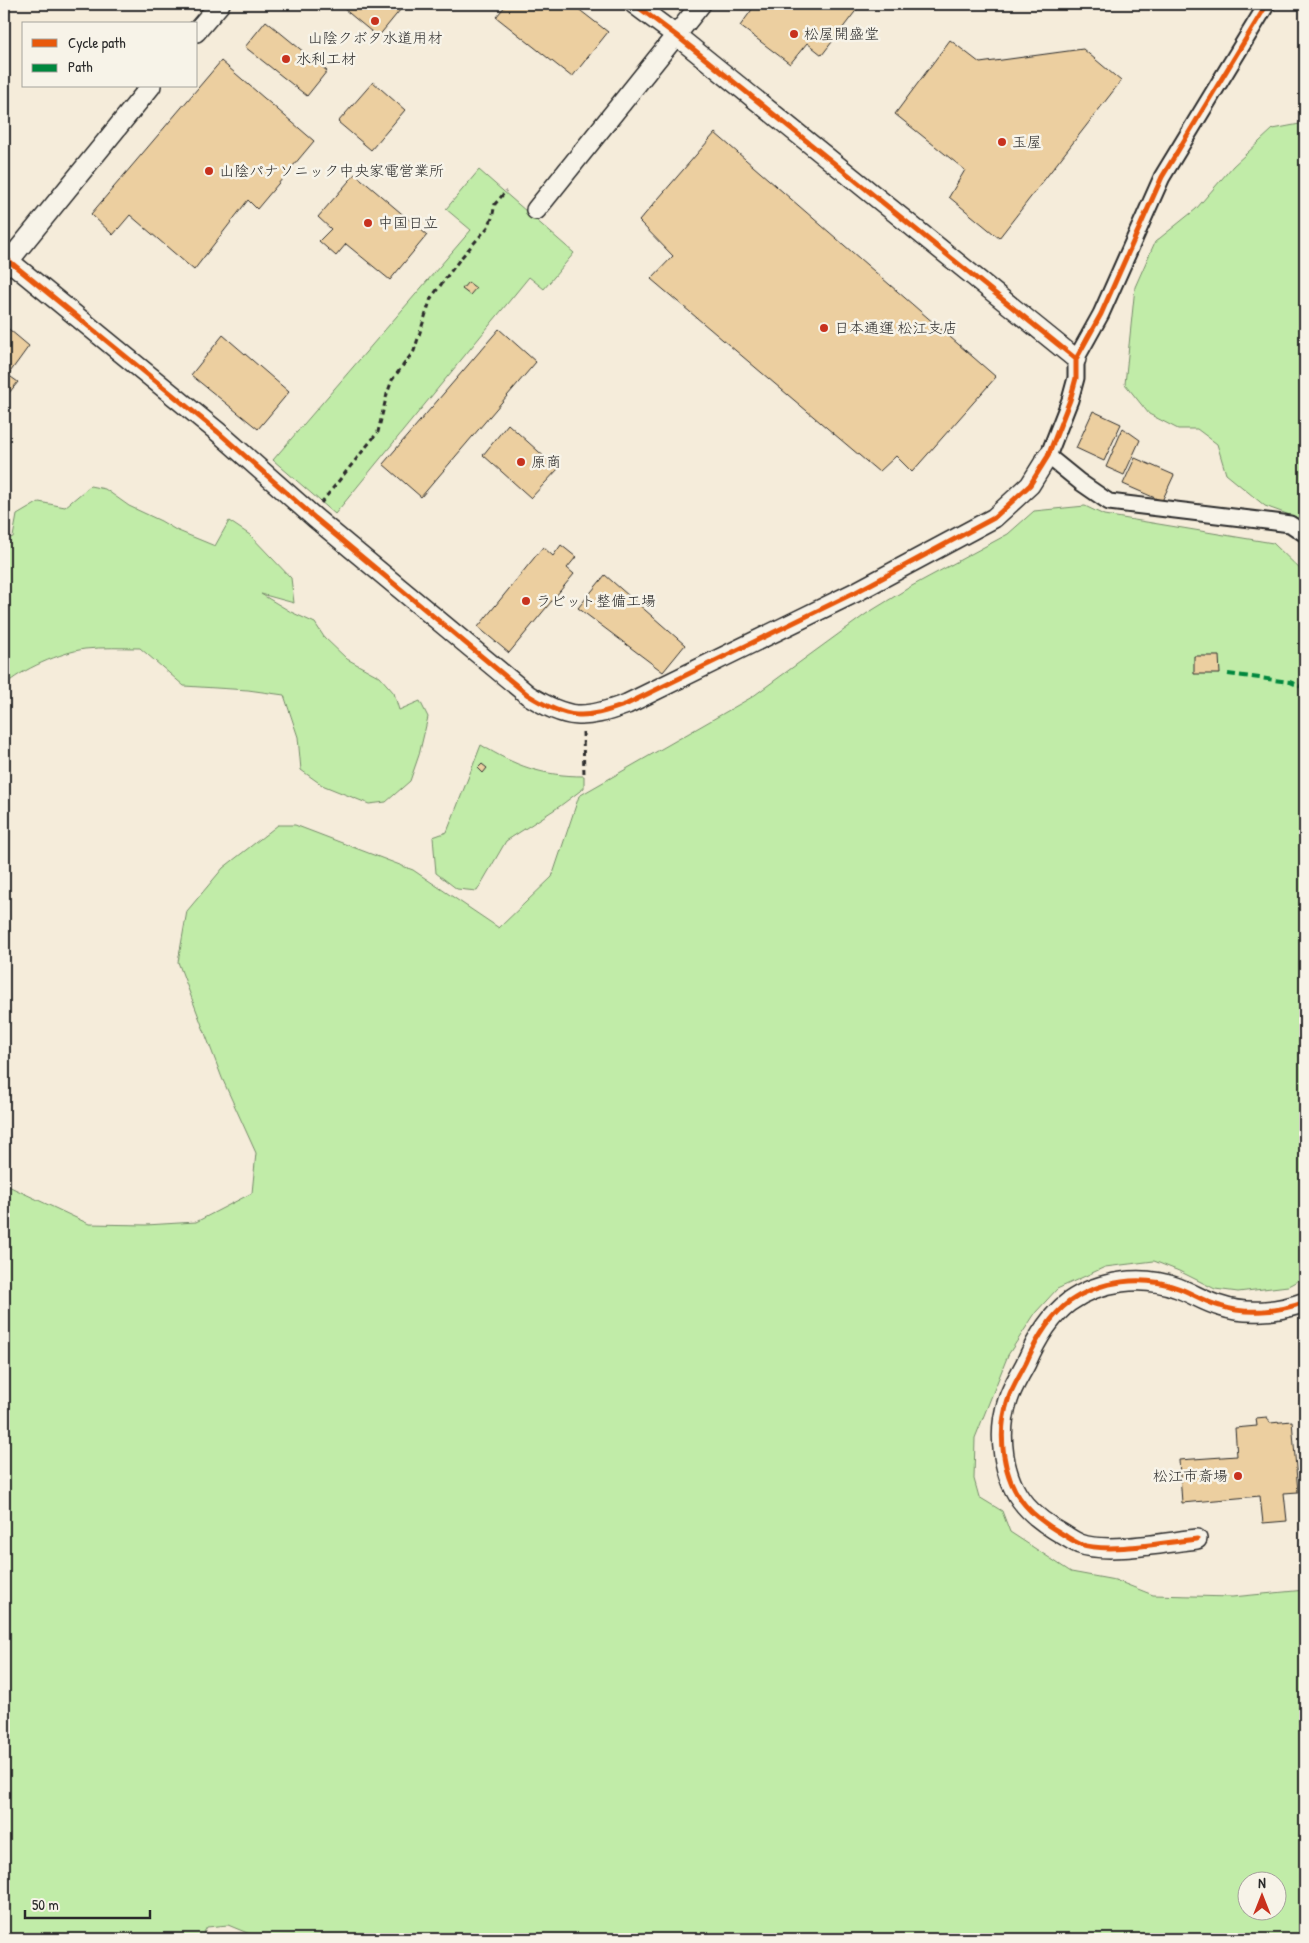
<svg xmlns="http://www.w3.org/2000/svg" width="1309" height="1943" viewBox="0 0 1309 1943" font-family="'Patrick Hand','Klee One',sans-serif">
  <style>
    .green { fill: #c1eca8; stroke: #768c6a; fill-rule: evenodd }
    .building { fill: #eccfa0; stroke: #2b2b2b }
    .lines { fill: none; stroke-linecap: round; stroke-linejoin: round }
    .minor-casing { stroke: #2b2b2b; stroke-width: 19 }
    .tertiary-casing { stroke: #2b2b2b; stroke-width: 22 }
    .path { stroke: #2b2b2b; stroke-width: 3; stroke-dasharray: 5 4; stroke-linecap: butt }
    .minor { stroke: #f7f3e8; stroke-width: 15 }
    .tertiary { stroke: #f7f3e8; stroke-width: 19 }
    .quiet { stroke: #00873e; stroke-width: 4; stroke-dasharray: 8 4; stroke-linecap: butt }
    .cycleway-casing { stroke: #f7f3e8; stroke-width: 8 }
    .cycleway { stroke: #e8590c; stroke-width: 5 }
    .poi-dot { fill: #c8321e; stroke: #f7f3e8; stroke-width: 2 }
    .labels { text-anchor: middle; stroke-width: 5; stroke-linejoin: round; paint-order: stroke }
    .poi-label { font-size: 15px; fill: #2b2b2b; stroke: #f7f3e8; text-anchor: start }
  </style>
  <rect width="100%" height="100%" fill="#f5ecda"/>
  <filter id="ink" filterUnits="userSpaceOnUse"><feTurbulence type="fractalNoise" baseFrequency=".02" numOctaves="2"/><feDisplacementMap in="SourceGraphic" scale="10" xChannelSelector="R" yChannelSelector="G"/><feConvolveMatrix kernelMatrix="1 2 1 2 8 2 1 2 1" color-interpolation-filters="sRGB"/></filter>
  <g filter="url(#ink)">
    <path class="green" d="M1305,123v395h-7l-33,-12 -39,-32 -9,-30 -20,-15h-19l-29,-15 -24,-30 10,-97 20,-45 41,-33 37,-43 40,-37z
      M479,170l95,83 -30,36 -15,-12 -194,237 -62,-54 198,-230 -25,-21z
      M90,486l15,3 24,17 32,15 15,9 39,16 14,-25 21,14 41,43 3,25 -33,-9 30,18 24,11 9,14 23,22 33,18 14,16 5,17 21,-9 8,16 -9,38 -9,26 -24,21 -17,2 -47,-19 -21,-15 -3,-33 -14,-42 -36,-5 -64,-4 -44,-38c-18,0 -37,-1 -55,1 -23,3 -65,21 -81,37v-146l9,-3 4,-22 22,-13 26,5z
      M1085,506l19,9 169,28 32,31v703l-17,9 -50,6 -23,-3 -36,-18 -25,-10 -49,6 -48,22 -21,23 -28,43 -33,83 -1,41 5,18 23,14 8,21 61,40 44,8 38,15 79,2 73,-7v349h-1043l-34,-14 -21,2 -7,12h-196v-755l85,40 57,1 50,-3 56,-29 4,-40 -34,-75 -44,-116 9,-51 36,-43 55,-43h17l118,45 86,58 53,-51 27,-81 173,-99 114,-83 44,-27 98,-53 26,-23zM1246,1880h30v30h-30z
      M481,745c35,21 61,31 103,31v12l-24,18 -54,35 -29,50 -20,-2 -21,-16 -3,-36 14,-5z"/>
    <path class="building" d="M338,4h67l-27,33z
      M507,4h65l36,28 -36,45 -76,-60z
      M756,4h105l-39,51 -15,-12 -17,21 -50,-38z
      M266,21l61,50 -20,25 -62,-49z
      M950,40l30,23 103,-14 38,32 -122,157 -50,-41 16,-27 -70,-56z
      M221,61l93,80 -57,68 -9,-9 -54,70 -64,-55 -17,20 -22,-21z
      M373,82l32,28 -34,40 -33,-28z
      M715,133l281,244 -84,95 -16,-16 -17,16 -228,-193 22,-23 -34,-35z
      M355,174l72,61 -37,45 -44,-36 -10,12 -17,-15 12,-12 -13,-12z
      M468,282l8,6 -6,7 -8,-6z
      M4,325l25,21 -21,29 10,7 -14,17z
      M499,329l37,33 -115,135 -38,-33z
      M223,335l66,57 -31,37 -67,-54z
      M1093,411l28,13 -17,37 -28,-13z
      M508,424l50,45 -27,29 -48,-43z
      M1123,428l17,12 -16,35 -18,-8z
      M1135,458l39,17 -12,26 -39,-17z
      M561,545l15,12 -9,11 7,6 -65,79 -31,-26 65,-80 10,9z
      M605,575l80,70 -22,27 -85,-64z
      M1194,656h25l1,18h-26z
      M482,764l5,4 -4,5 -5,-5z
      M1267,1417l3,6 22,-2 6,71 -14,1 3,28 -24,2 -3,-27 -78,7 -3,-43 58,-4 -2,-28 22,-2 -1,-8z"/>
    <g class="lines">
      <defs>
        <path id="minor" d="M1267,4l-105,173 -61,137 -25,45v19l-6,22 -22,56 32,26 29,20 166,20 15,2 15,10"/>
        <path id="tertiary" d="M634,4l43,32 399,323
          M196,32l24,-28
          M536,210l165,-206
          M9,261l209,171 97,86 213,177c40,25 56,25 99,9l229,-112 138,-74 36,-33 18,-29
          M4,267l147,-181
          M1197,1539c-29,3 -90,15 -117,5 -5,-2 -11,-6 -16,-9 -14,-8 -28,-17 -39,-30 -23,-27 -28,-72 -17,-105 4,-13 12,-25 18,-37 10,-23 23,-46 43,-61 31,-22 74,-27 109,-14 14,5 27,14 42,18 26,9 59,6 85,-4"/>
      </defs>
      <use href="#minor" class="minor-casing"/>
      <use href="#tertiary" class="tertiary-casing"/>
      <path class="path" d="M321,503l57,-71 9,-38 5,-14 22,-29 17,-53 29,-39 28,-32 4,-9 3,-14 11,-13
        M583,732l1,44"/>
      <use href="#minor" class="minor"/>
      <use href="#tertiary" class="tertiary"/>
      <path class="quiet" d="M1228,674l62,8 15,6"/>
      <defs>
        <path id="cycleway" d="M634,4l43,32 399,323
          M9,261l209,171 97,86 213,177c40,25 56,25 99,9l229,-112 138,-74 36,-33 18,-29 22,-56 6,-22v-19l25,-45 61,-137 105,-173
          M1197,1539c-29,3 -90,15 -117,5 -5,-2 -11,-6 -16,-9 -14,-8 -28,-17 -39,-30 -23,-27 -28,-72 -17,-105 4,-13 12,-25 18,-37 10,-23 23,-46 43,-61 31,-22 74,-27 109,-14 14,5 27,14 42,18 26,9 59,6 85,-4"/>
      </defs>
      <use href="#cycleway" class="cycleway-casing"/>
      <use href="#cycleway" class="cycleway"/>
    </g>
  </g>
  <g class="poi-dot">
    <circle cx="375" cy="21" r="5"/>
    <circle cx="794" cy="34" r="5"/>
    <circle cx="286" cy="59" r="5"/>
    <circle cx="1002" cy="142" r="5"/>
    <circle cx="209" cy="171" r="5"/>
    <circle cx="368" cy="223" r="5"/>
    <circle cx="824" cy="328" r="5"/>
    <circle cx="521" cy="462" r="5"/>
    <circle cx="526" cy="601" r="5"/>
    <circle cx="1238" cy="1476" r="5"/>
  </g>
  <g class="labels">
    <g class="poi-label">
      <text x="804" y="39">松屋開盛堂</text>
      <text x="375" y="43" text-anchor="middle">山陰クボタ水道用材</text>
      <text x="296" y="64">水利工材</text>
      <text x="1012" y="147">玉屋</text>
      <text x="219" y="176">山陰パナソニック中央家電営業所</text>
      <text x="378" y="228">中国日立</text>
      <text x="834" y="333">日本通運 松江支店</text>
      <text x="531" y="467">原商</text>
      <text x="536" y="606">ラビット整備工場</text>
      <text x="1228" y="1481" text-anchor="end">松江市斎場</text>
    </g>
  </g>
  <rect width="1309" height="1943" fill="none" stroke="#f7f3e8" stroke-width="20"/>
  <rect x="10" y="10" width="1289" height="1923" fill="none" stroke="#2b2b2b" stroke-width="2" filter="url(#ink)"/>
  <rect x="22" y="22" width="175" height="65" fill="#f7f3e8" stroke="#a5a39c"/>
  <rect x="32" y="39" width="25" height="8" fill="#e8590c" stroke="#a5a39c"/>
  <text x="68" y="48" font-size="15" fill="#2b2b2b">Cycle path</text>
  <rect x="32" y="64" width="25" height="8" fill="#00873e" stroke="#a5a39c"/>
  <text x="68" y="72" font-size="15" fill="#2b2b2b">Path</text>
  <g transform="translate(1262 1896)"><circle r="24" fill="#f7f3e8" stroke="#a5a39c"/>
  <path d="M0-4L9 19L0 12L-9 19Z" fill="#c8321e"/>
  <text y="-8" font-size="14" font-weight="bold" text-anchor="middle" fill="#2b2b2b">N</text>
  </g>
  <path d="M25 1910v8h125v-8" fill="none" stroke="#2b2b2b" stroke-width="2.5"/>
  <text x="32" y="1910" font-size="15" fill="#2b2b2b" stroke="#f7f3e8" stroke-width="4" paint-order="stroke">50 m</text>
</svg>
